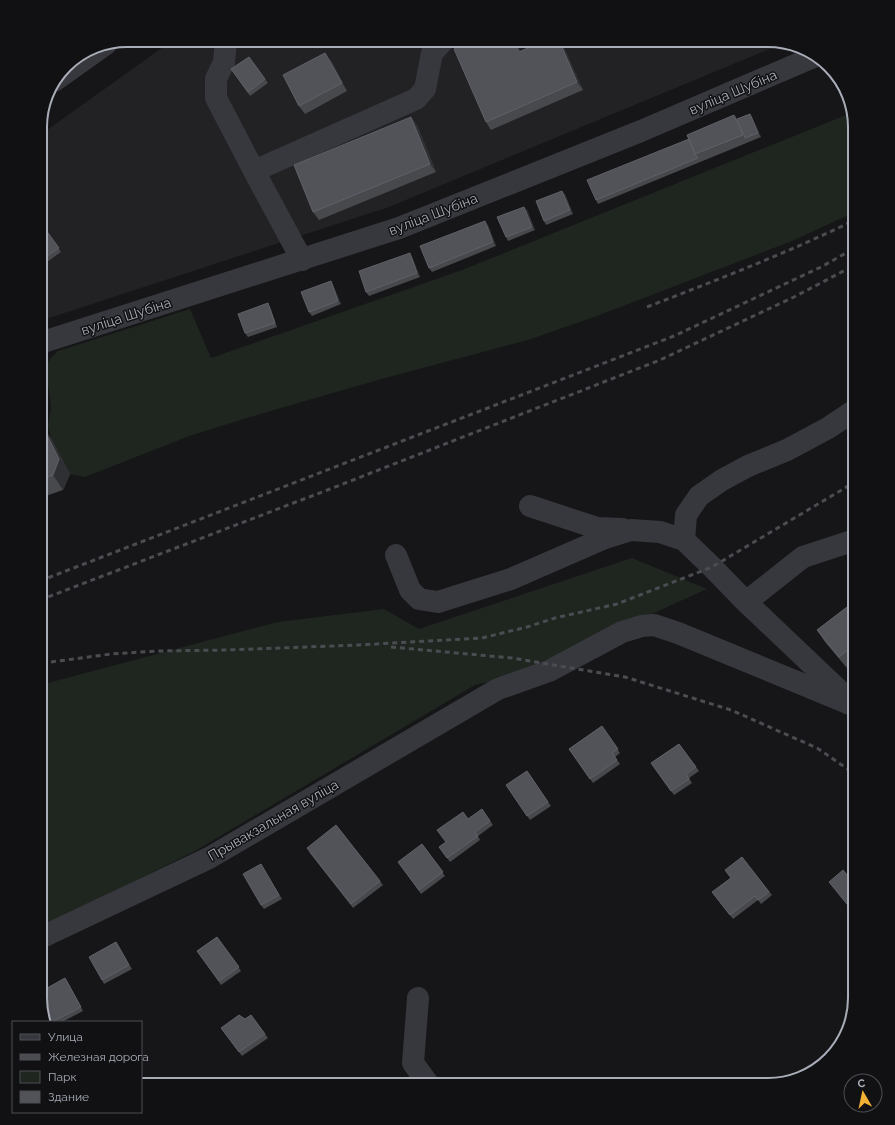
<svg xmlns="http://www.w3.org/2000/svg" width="895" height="1125" viewBox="0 0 895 1125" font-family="Raleway,sans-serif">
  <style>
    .built { fill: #222225 }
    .green { fill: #1e261f }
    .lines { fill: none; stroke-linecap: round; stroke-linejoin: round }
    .minor { stroke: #37383d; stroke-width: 22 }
    .rail { stroke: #4a4c52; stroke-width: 3; stroke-dasharray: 5 4; stroke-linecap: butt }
    .wall { fill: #47494d }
    .shaded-wall { fill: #2f3033 }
    .building { fill: #525359; stroke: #5f6168 }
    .labels { text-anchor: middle; stroke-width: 3; stroke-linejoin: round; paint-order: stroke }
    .street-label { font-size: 14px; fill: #a8adb8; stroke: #111113 }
    .rim { fill: none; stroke: #a8adb8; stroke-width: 2 }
  </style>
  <rect width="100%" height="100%" fill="#161618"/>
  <path class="built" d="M173,40h600l11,3 -395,164 -349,114v-186z"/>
  <path class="green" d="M851,113l4,14v85l-63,29 -195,75 -69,24 -143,38 -118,34 -75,23 -107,42 -15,-3 -19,-36 -3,-12 3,-18 -2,-19 -4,-11 1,-10 3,-8 9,-9 132,-42 21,49 251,-88z
    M632,558l75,31 -102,46 -72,37 -58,13 -280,166 -155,77v-243l238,-63 106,-13 35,20z"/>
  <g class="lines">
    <path class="minor" d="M226,40l-2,22 -8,17v19l38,73 48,89
      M54,81l52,-37
      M254,171l162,-72 9,-10 7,-36 12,-13
      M40,343l359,-115 242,-97 175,-75
      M530,506l67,22 25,1
      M684,540l2,-25 13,-19 23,-16 26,-14 39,-16 41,-22 27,-18
      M396,555l14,35 9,9 19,3 73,-23 94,-41 26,-8 29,2 24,8 28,27 34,35 99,94
      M746,602l57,-45 52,-17
      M40,938l169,-80 289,-169 51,-18 73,-39 20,-6 12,-1 24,8 177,73
      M418,998l-5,65 16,22"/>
    <path class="rail" d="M647,307c70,-27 140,-54 208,-87
      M40,581l634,-245 147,-69 34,-19
      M40,600l290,-111 330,-129 134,-63 61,-32
      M391,647l121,11 113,19 106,33 86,38 38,26
      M51,662l60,-8 46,-3 70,-1 132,-5 123,-7 45,-11 28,-9 62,-14 95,-37 143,-85"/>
  </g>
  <path class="wall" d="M562,43l21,47 -92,40 -5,-8 35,-71z
    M249,57l19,26 -18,13 -19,-27z
    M331,60l16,31 -42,23 -6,-8z
    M750,114l2,3 9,20 -163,67 -2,-4 93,-61 45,-24 3,4z
    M417,125l19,47 -117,48 -6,-8z
    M565,194l8,20 -27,11 -2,-4z
    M527,210l8,20 -27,11 -2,-4z
    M40,222l21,30 -21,15z
    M488,225l8,21 -64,26 -3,-4z
    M412,257l8,20 -51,19 -3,-4z
    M331,281l2,4 8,19 -29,12 -3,-4z
    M270,307l7,20 -29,10 -3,-4z
    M40,424l11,14 19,36 -7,16 -23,8z
    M855,601v61l-8,6 -22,-26 -8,-12z
    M602,726l18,27 -5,4 5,7 -27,19 -24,-34z
    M679,744l20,27 -10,7 3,5 -18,12 -23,-32z
    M527,771l24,35 -21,14 -24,-35z
    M482,809l11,16 -15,11 2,4 -30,22 -11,-15 7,-5 22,-23z
    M422,844l23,32 -24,18 -23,-32z
    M309,852l71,29 3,4 -30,23z
    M742,857l30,38 -11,9 -3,-4 -25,19 -21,-27 19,-14z
    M263,868l19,31 -18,10 -3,-4z
    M217,937l24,34 -20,14 -24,-34z
    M116,942l16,27 -28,15 -2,-4z
    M65,978l18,33 -21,11h-15z
    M251,1015l17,23 -26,18 -21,-28 24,-9z"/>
  <path class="shaded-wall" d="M514,40h2l8,19 -5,-7z
    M559,40h1l2,3 21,47 -6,-8z
    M325,53l6,7 16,31 -5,-8z
    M750,114l2,3 9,20 -3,-4z
    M734,115l5,8 6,15 -2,-3z
    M411,117l6,8 19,47 -6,-8z
    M562,191l3,3 8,20 -3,-4z
    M524,207l3,3 8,20 -3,-3z
    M485,221l3,4 8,21 -3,-4z
    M410,253l2,4 8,20 -3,-4z
    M331,281l2,4 8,19 -3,-3z
    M268,303l2,4 7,20 -2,-4z
    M41,423l10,15 19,36 -7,16 -10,-15z
    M116,942l3,4 13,23 -3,-4z
    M65,978l3,4 15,29 -2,-4z"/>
  <path class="building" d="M473,40h41l5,12 26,-12h14l18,42 -91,40 -32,-73z
    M325,53l17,30 -43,23 -16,-31z
    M249,57l16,22 -17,13 -17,-23z
    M750,114l8,19 -13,5 -8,-19z
    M734,115l9,20 -48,19 -8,-19z
    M411,117l19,47 -117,48 -19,-47z
    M689,139l6,15 3,4 -102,42 -9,-20z
    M562,191l8,19 -26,11 -8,-20z
    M524,207l8,20 -26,10 -9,-20z
    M485,221l8,21 -64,26 -9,-22z
    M40,222l19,26 -19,13z
    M410,253l7,20 -51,19 -7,-21z
    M331,281l7,20 -29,11 -8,-20z
    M268,303l7,20 -30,10 -7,-19z
    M41,423l18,36 -6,16 -13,5v-56z
    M855,601v43l-16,13 -22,-27z
    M602,726l16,23 -6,4 5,7 -27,19 -21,-30z
    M679,744l17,23 -10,7 3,5 -18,12 -20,-28z
    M527,771l21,31 -21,14 -21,-31z
    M482,809l8,12 -15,11 3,4 -31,22 -8,-11 7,-5 -9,-12 26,-18 5,7z
    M336,825l44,56 -29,23 -44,-56z
    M422,844l21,28 -24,18 -21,-28z
    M742,857l27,35 -11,8 -3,-4 -25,19 -18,-23 19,-14 -6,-8z
    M261,864l18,31 -18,10 -18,-31z
    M843,870l5,6 7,-5v43l-26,-32z
    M217,937l22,30 -20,14 -22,-30z
    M116,942l13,23 -27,15 -13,-23z
    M65,978l16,29 -29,15h-5l-7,-24v-6z
    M239,1015l6,4 6,-4 14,19 -26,18 -18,-24z"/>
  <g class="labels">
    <g class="street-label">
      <text transform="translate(733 92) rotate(-23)" y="5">вуліца Шубіна</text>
      <text transform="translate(433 214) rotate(-21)" y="5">вуліца Шубіна</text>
      <text transform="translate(126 316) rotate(-18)" y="5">вуліца Шубіна</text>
      <text transform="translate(273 820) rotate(-30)" y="5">Прывакзальная вуліца</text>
    </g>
  </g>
  <path d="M0 0H895V1125H0ZM127 47H768A80 80 0 0 1 848 127V998A80 80 0 0 1 768 1078H127A80 80 0 0 1 47 998V127A80 80 0 0 1 127 47Z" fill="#111113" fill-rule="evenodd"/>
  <path class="rim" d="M127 47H768A80 80 0 0 1 848 127V998A80 80 0 0 1 768 1078H127A80 80 0 0 1 47 998V127A80 80 0 0 1 127 47Z"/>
  <rect x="12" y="1021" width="130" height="92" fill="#111113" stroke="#4d4f55"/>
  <rect x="20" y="1034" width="20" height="6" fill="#37383d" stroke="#4d4f55"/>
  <text x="48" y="1041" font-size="12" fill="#a8adb8">Улица</text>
  <rect x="20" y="1054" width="20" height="6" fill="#4a4c52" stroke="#4d4f55"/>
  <text x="48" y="1061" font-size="12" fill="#a8adb8">Железная дорога</text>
  <rect x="20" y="1071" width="20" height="12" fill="#1e261f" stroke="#4d4f55"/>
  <text x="48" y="1081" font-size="12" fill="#a8adb8">Парк</text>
  <rect x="20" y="1091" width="20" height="12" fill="#525359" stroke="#4d4f55"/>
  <text x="48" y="1101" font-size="12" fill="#a8adb8">Здание</text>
  <g transform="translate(863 1093) rotate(351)"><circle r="19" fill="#111113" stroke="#4d4f55"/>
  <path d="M0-3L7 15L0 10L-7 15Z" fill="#f2b134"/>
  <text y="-6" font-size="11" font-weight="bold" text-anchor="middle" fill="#a8adb8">С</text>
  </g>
</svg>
